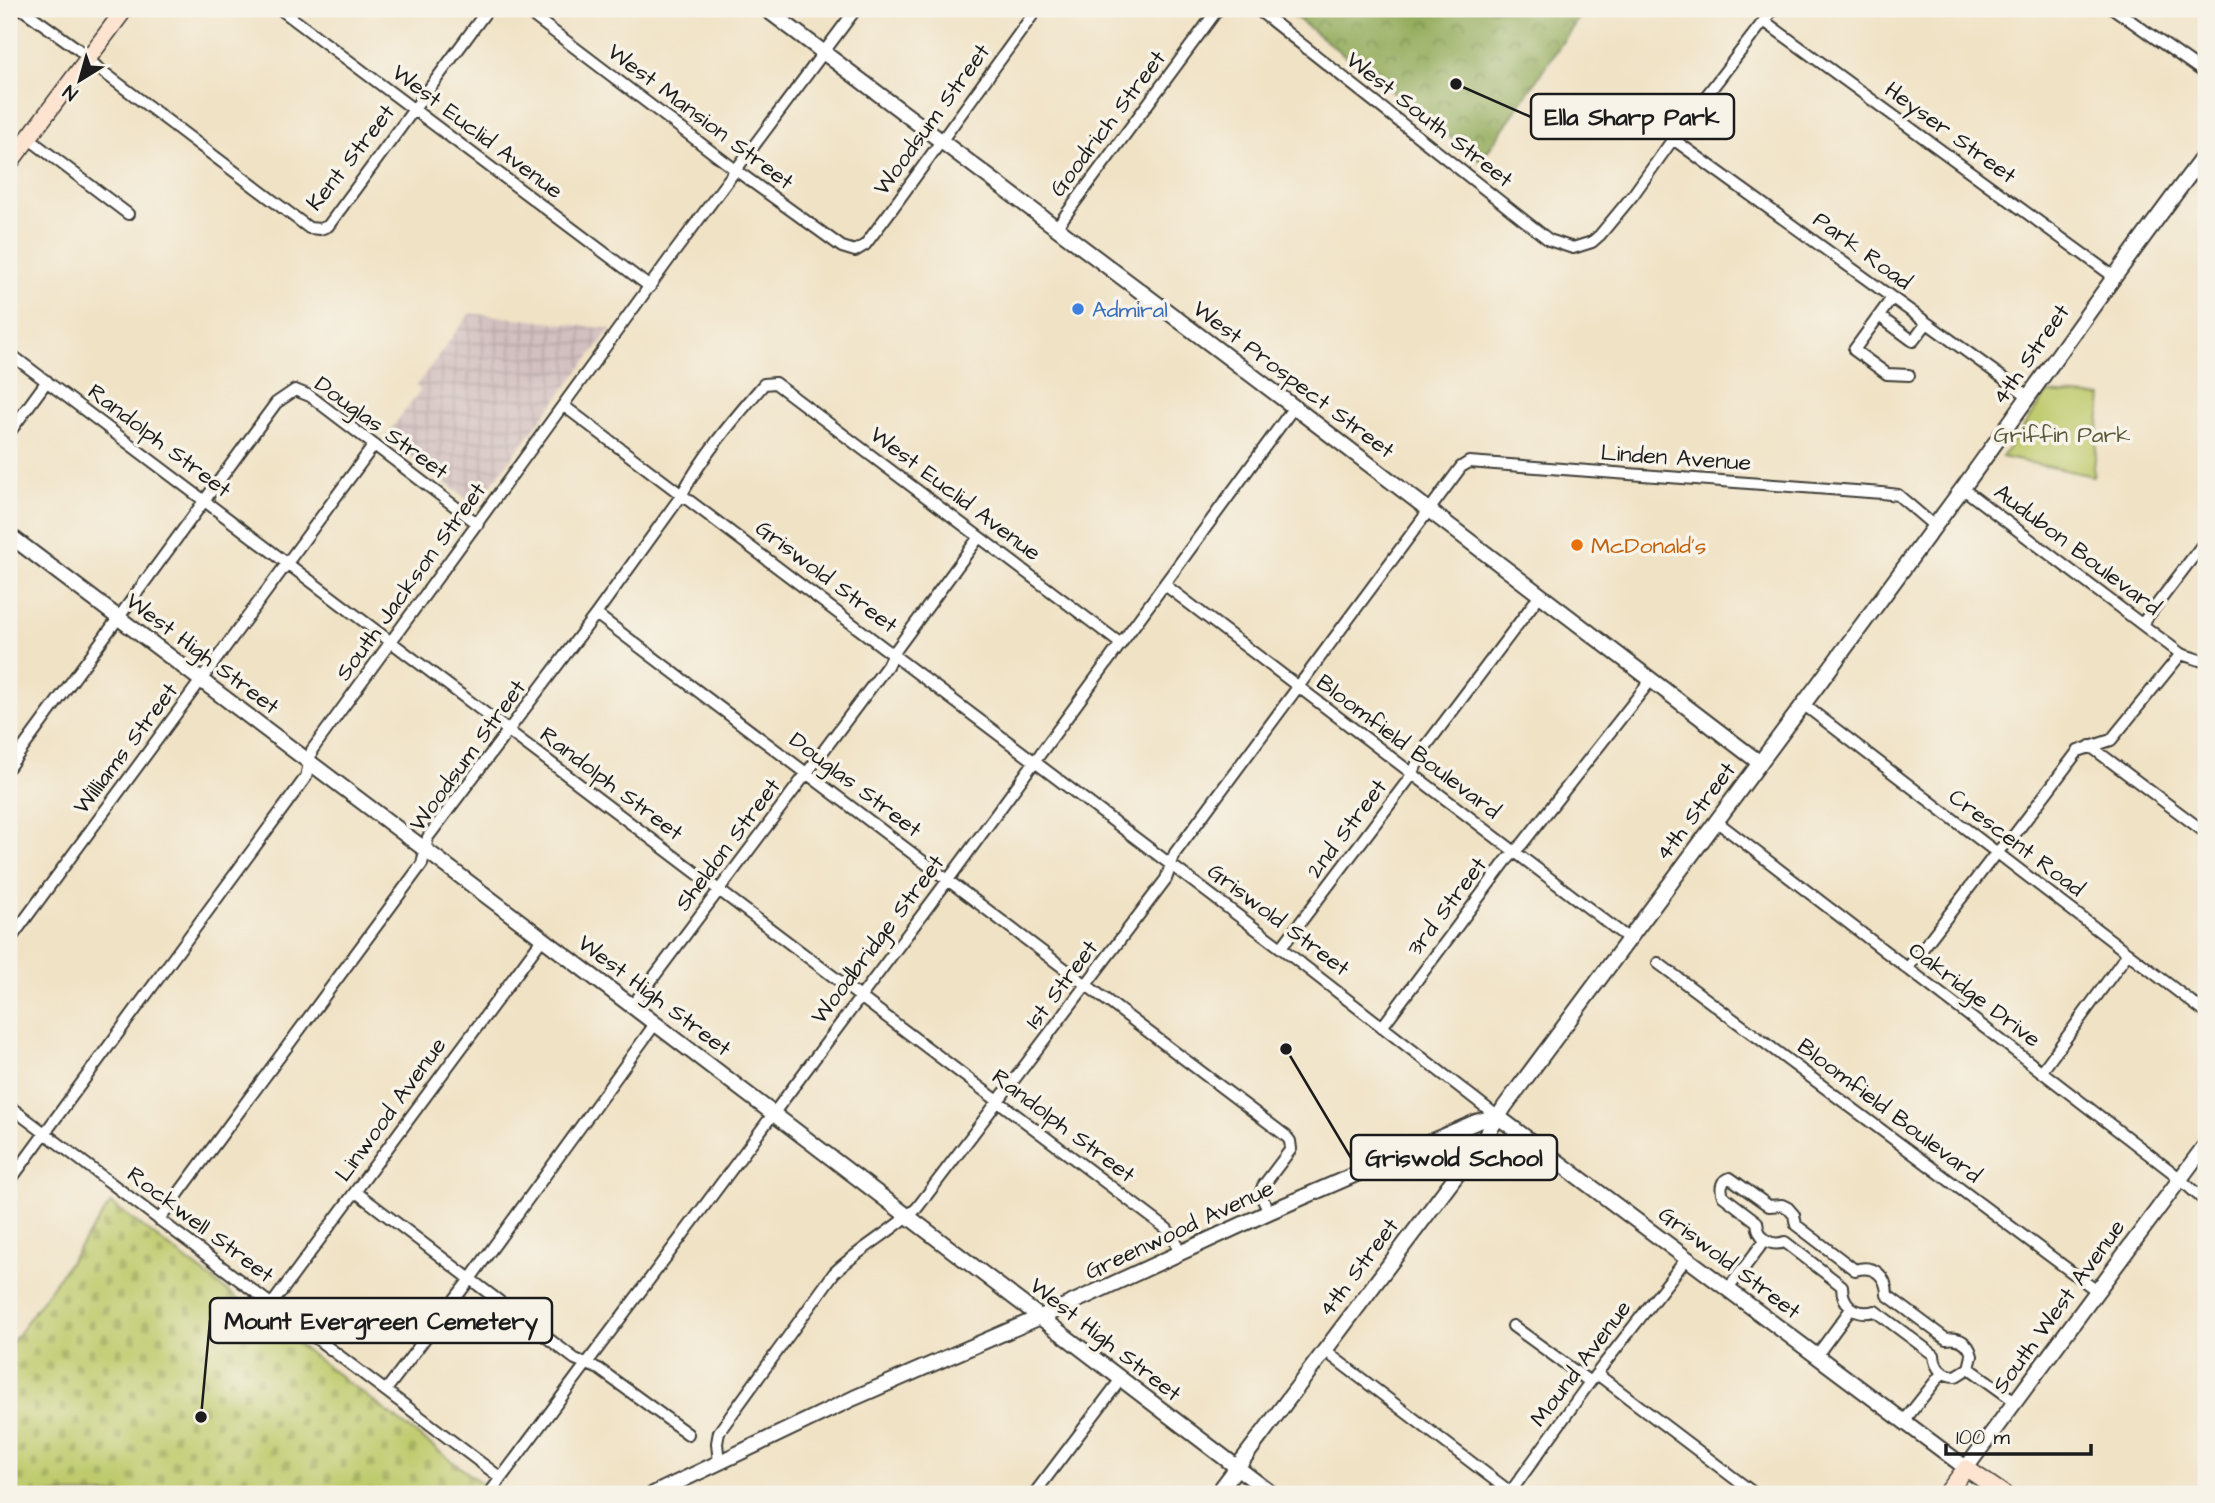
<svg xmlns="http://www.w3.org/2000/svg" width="2215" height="1503" viewBox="0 0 2215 1503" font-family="'Architects Daughter',sans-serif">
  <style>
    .industrial { fill: url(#industrial-grid) }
    .green { fill: #beca6c; stroke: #6d7344; stroke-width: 2 }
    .forest { fill: url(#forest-crowns); stroke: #59653e; stroke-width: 2 }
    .cemetery { fill: url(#cemetery-stones); stroke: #6d7344; stroke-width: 2 }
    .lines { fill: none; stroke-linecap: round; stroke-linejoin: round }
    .minor-casing { stroke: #3c3a35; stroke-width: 14 }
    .tertiary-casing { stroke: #3c3a35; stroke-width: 18 }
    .secondary-casing { stroke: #3c3a35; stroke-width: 19 }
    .minor { stroke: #fff; stroke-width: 10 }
    .tertiary { stroke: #fff; stroke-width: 14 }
    .secondary { stroke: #fde4d0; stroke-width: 16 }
    .shop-dot { fill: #3f7fe0; stroke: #f7f3e8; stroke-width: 2.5 }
    .food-dot { fill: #e8710a; stroke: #f7f3e8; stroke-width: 2.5 }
    .labels { text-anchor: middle; stroke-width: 7; stroke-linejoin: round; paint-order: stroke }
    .street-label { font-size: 23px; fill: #1c1c1c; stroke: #f7f3e8 }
    .shop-label { font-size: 23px; fill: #366cbe; stroke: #f7f3e8; text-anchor: start }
    .park-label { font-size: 23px; fill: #555938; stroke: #f7f3e8 }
    .food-label { font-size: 23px; fill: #c56008; stroke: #f7f3e8; text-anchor: start }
    .leader { fill: none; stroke: #1c1c1c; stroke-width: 2.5 }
    .callout-dot { fill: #1c1c1c; stroke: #f7f3e8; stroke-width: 2.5 }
    .callout { fill: #f7f3e8; stroke: #1c1c1c; stroke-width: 2.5 }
    .callout-label { font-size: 24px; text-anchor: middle; font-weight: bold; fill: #1c1c1c }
  </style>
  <defs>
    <pattern id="industrial-grid" width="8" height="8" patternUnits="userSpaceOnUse" patternTransform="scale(1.75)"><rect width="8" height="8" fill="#d2bfbf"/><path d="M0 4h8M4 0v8" fill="none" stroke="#b4a4a4"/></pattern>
    <pattern id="forest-crowns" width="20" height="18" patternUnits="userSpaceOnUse" patternTransform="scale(1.75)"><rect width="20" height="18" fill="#96ae60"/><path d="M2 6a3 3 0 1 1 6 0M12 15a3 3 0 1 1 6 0" fill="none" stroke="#7a8d4e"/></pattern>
    <pattern id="cemetery-stones" width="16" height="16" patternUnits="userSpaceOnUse" patternTransform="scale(1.75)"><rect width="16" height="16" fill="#beca6c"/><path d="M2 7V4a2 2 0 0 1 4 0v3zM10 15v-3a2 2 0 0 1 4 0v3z" fill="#a3ad5d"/></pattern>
  </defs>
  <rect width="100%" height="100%" fill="#f7f3e8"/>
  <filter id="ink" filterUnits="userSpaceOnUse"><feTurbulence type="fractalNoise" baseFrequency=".0143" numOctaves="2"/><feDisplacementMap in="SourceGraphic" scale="14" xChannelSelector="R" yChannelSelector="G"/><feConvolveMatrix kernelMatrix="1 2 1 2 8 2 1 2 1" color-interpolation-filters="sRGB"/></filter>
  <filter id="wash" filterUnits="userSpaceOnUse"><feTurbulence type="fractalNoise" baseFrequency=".00686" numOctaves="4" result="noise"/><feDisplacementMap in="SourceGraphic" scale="28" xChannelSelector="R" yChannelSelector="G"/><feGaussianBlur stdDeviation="1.57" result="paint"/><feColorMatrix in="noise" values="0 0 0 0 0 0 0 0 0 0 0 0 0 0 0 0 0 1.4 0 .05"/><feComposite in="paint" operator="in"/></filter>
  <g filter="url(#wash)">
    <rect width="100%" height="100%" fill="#f0e2c5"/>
    <path class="industrial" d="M470,313l141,16 -136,176 -90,-68 36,-47 -5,-4z"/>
    <path class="green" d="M2047,393l55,4 -9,79 -91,-19z"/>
    <path class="forest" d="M1285,9h300l-104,152z"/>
    <path class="cemetery" d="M111,1203l374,283 -5,8h-471v-147z"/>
  </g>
  <g filter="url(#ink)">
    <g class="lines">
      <defs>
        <path id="minor" d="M22,9l56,40 20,19 211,160 11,1 8,-3 160,-217
          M280,9l370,278
          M524,9l213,162 105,76 13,4 10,-6 27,-36 145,-200
          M1257,9l292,231 24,8 19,-6 8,-7 33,-40 40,-56 100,-130
          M2114,9l92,65
          M1764,21l349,255
          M28,138l100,76
          M1673,139l355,257
          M1056,228l162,-219
          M1892,298l-38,52 33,24 22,1
          M1879,316l34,25 14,-18
          M9,353l1158,876 9,13 2,13
          M564,406l717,542 216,168
          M9,433l38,-52
          M1962,488l219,166 25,8
          M1165,585l464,354
          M596,614l690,522 4,5 1,8 -28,37 -3,8 9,18
          M2142,624l64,-84
          M1803,704l403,309
          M2090,746l116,87
          M9,767l267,-364 19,-13 15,6 168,128
          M1716,821l456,351 34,30
          M9,941l365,-496
          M1281,948l131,-173 11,-25 117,-155
          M1658,963l439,328
          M1907,969l89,-116 19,-19 63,-83 33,-11 70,-86
          M632,1006l255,-340 6,-12 86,-117
          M1382,1027l124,-166 17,-18 128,-163
          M2042,1071l86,-118
          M9,1106l492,372
          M1730,1178l39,28 13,-1 6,3 6,7 2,10 59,45c19,-6 32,6 32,25l59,44c13,-2 23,3 26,17l-3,12 -13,8c-13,0 -21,-7 -22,-21l-59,-44c-19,5 -33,-6 -33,-25l-57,-44c-15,5 -27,-4 -28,-20l-34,-26c-3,-8 -2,-16 7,-18z
          M9,1182l297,-405 6,-27 358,-492 186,-249
          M356,1192l219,167 24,10 89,65
          M159,1220l263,-356 6,-27 168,-223 85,-118c21,-40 53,-77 83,-112l11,-1 346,261
          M1728,1289l37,-49
          M272,1304l271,-366
          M1513,1326l77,56
          M1326,1349l7,8 180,137
          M1817,1355l34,-46
          M1969,1368l47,34
          M1597,1374l158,120
          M386,1390l84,-111 185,-255
          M1904,1421l38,-48
          M719,1463l-2,-20 2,-11 115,-159c25,-24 57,-41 83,-65l249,-329 9,-26 286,-386 8,-5 413,31 16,2 35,30
          M675,1485l4,9
          M489,1494l459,-614 346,-473
          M1034,1494l87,-115
          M1509,1494l81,-112 97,-124"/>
        <path id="tertiary" d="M766,9l528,398 466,356
          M9,535l623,471 640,488
          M653,1494l201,-96 200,-87 215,-99 207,-90 21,-6 469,352 240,-324
          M1217,1494l269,-358 19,-30c153,-207 308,-413 460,-621 80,-111 158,-223 241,-332"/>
        <path id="secondary" d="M9,164l116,-155
          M1946,1494l20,-26 38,26"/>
      </defs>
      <use href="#minor" class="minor-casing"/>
      <use href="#tertiary" class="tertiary-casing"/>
      <use href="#secondary" class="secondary-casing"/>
      <use href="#minor" class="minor"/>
      <use href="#tertiary" class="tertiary"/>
      <use href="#secondary" class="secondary"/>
    </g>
  </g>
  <circle class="shop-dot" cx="1078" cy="309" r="7"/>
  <circle class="food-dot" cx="1577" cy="545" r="7"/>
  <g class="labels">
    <g class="street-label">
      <text transform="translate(701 116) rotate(37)" y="8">West Mansion Street</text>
      <text transform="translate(931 119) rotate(-54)" y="8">Woodsum Street</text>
      <text transform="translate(1430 119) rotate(38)" y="8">West South Street</text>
      <text transform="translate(1107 123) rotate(-53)" y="8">Goodrich Street</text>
      <text transform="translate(478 131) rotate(37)" y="8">West Euclid Avenue</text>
      <text transform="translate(1951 132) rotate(36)" y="8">Heyser Street</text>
      <text transform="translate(350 157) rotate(-52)" y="8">Kent Street</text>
      <text transform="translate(1863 250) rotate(36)" y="8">Park Road</text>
      <text transform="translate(2030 354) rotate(-55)" y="8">4th Street</text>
      <text transform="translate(1294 379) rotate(37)" y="8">West Prospect Street</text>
      <text transform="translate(382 427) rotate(36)" y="8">Douglas Street</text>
      <text transform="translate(160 440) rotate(37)" y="8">Randolph Street</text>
      <text transform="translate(1676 457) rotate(4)" y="8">Linden Avenue</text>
      <text transform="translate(956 493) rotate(37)" y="8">West Euclid Avenue</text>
      <text transform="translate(2078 549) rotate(37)" y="8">Audubon Boulevard</text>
      <text transform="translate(827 576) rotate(37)" y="8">Griswold Street</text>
      <text transform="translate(410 581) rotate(-54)" y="8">South Jackson Street</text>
      <text transform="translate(203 653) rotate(37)" y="8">West High Street</text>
      <text transform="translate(1409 746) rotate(37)" y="8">Bloomfield Boulevard</text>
      <text transform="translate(125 748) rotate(-53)" y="8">Williams Street</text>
      <text transform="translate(467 755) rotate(-54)" y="8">Woodsum Street</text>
      <text transform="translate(612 783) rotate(37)" y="8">Randolph Street</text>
      <text transform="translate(856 784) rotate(37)" y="8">Douglas Street</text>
      <text transform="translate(1695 811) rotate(-53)" y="8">4th Street</text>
      <text transform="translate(1346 828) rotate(-53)" y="8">2nd Street</text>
      <text transform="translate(2017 842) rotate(37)" y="8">Crescent Road</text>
      <text transform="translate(727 844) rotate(-53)" y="8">Sheldon Street</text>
      <text transform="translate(1446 906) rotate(-53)" y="8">3rd Street</text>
      <text transform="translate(1279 919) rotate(37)" y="8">Griswold Street</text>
      <text transform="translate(877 939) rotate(-53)" y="8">Woodbridge Street</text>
      <text transform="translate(1061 984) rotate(-53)" y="8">1st Street</text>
      <text transform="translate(1975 994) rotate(37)" y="8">Oakridge Drive</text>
      <text transform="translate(655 995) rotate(37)" y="8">West High Street</text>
      <text transform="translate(390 1109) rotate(-54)" y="8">Linwood Avenue</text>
      <text transform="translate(1890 1110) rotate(37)" y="8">Bloomfield Boulevard</text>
      <text transform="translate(1064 1125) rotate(37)" y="8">Randolph Street</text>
      <text transform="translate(201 1224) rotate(37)" y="8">Rockwell Street</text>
      <text transform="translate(1179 1229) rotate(-25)" y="8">Greenwood Avenue</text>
      <text transform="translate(1730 1262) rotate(37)" y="8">Griswold Street</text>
      <text transform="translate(1358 1267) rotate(-53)" y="8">4th Street</text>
      <text transform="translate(2058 1306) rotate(-54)" y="8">South West Avenue</text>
      <text transform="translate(1106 1339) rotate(38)" y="8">West High Street</text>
      <text transform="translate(1580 1363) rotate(-53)" y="8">Mound Avenue</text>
    </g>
    <g class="shop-label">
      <text x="1092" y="317">Admiral</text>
    </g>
    <g class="park-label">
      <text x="2062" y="442">Griffin Park</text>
    </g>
    <g class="food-label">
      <text x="1591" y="553">McDonald's</text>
    </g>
  </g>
  <path class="leader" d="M1456 84L1531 117M1286 1049L1351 1158M201 1417L210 1320"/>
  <g class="callout-dot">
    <circle cx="1456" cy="84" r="7"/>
    <circle cx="1286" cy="1049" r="7"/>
    <circle cx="201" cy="1417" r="7"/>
  </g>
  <g class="callout">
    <rect x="1531" y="94" width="203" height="45" rx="7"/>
    <rect x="1351" y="1135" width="206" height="45" rx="7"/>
    <rect x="210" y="1298" width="342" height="45" rx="7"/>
  </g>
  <g class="callout-label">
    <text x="1632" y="125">Ella Sharp Park</text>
    <text x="1454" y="1166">Griswold School</text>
    <text x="381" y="1329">Mount Evergreen Cemetery</text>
  </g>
  <rect width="2215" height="1503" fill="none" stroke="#f7f3e8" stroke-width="35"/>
  <g transform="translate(80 80) rotate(217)" stroke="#f7f3e8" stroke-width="5" paint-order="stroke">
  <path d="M0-5L12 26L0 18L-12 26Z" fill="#1c1c1c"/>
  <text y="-10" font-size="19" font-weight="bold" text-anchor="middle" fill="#1c1c1c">N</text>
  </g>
  <path d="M1946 1444v10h145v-10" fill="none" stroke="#1c1c1c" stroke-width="3.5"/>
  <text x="1956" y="1444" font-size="21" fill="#1c1c1c" stroke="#f7f3e8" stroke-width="5" paint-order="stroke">100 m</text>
</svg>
